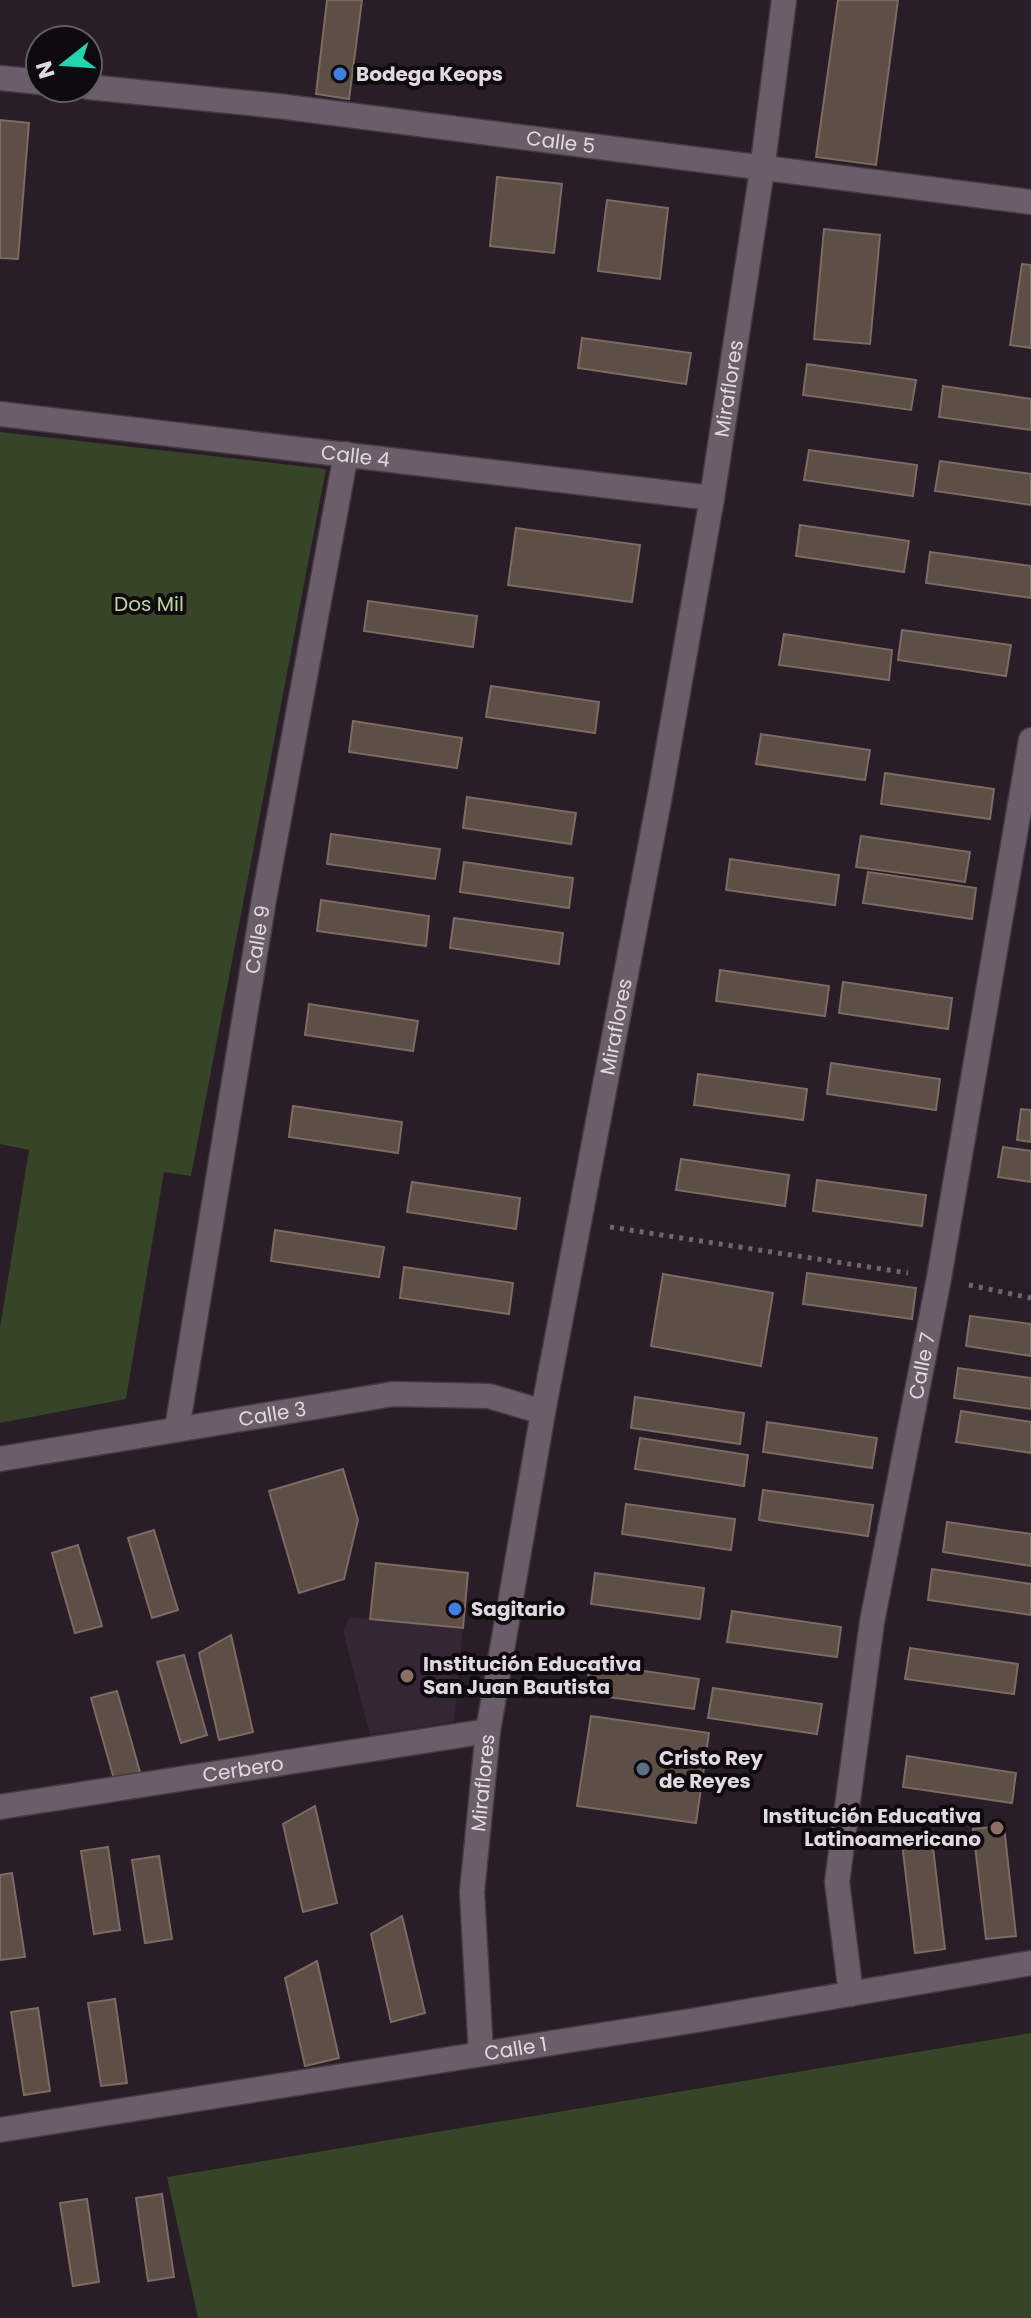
<svg xmlns="http://www.w3.org/2000/svg" width="1031" height="2318" viewBox="0 0 1031 2318" font-family="Poppins,sans-serif">
  <style>
    .built { fill: #342634 }
    .green { fill: #364528 }
    .building { fill: #5d4e46; stroke: #7c6b63; stroke-width: 2 }
    .lines { fill: none; stroke-linecap: round; stroke-linejoin: round }
    .minor-casing { stroke: #433a42; stroke-width: 27 }
    .path { stroke: #6f666f; stroke-width: 5; stroke-dasharray: 4 6; stroke-linecap: butt }
    .minor { stroke: #6b5e6a; stroke-width: 24 }
    .shop-dot { fill: #3f7fe0; stroke: #0e0a0e; stroke-width: 3 }
    .education-dot { fill: #8d6e63; stroke: #0e0a0e; stroke-width: 3 }
    .service-dot { fill: #5c6f8a; stroke: #0e0a0e; stroke-width: 3 }
    .labels { text-anchor: middle; stroke-width: 8; stroke-linejoin: round; paint-order: stroke }
    .poi-label { font-size: 20px; font-weight: bold; fill: #e0d9e0; stroke: #0e0a0e; text-anchor: start }
    .street-label { font-size: 20px; fill: #e0d9e0; stroke: #0e0a0e }
    .park-label { font-size: 20px; fill: #b9d89f; stroke: #0e0a0e }
  </style>
  <rect width="100%" height="100%" fill="#291e28"/>
  <path class="built" d="M350,1617l113,11 -9,94 -84,13 -27,-105z"/>
  <path class="green" d="M0,432l326,37 -135,707 -27,-4 -38,227 -126,24v-95l29,-178 -29,-6z
    M1031,2033v285h-833l-31,-141z"/>
  <path class="building" d="M327,0h35l-13,99 -33,-5z
    M838,0h60l-22,165 -60,-8z
    M0,120l29,3 -11,136 -18,-1z
    M497,177l65,7 -8,69 -64,-7z
    M607,200l61,8 -8,71 -62,-8z
    M824,229l56,6 -10,109 -56,-5z
    M1022,264l9,1v83l-21,-3z
    M582,338l109,15 -5,31 -108,-16z
    M807,364l109,16 -5,30 -108,-15z
    M943,386l88,13v31l-92,-13z
    M809,450l108,15 -4,31 -109,-16z
    M940,461l91,13v31l-96,-14z
    M800,525l109,16 -5,31 -108,-16z
    M516,528l124,17 -8,57 -124,-17z
    M930,552l101,14v32l-105,-15z
    M368,601l109,15 -4,31 -109,-16z
    M902,630l109,15 -5,31 -108,-16z
    M784,634l108,16 -3,30 -110,-15z
    M491,686l108,16 -4,31 -109,-16z
    M353,721l109,17 -5,30 -108,-16z
    M761,734l109,16 -5,30 -109,-16z
    M885,773l109,16 -4,30 -109,-15z
    M467,797l109,16 -5,31 -108,-16z
    M331,834l109,15 -5,30 -108,-15z
    M861,836l109,16 -5,30 -109,-15z
    M730,859l109,16 -4,30 -109,-15z
    M464,862l109,16 -4,30 -109,-16z
    M868,872l108,16 -4,31 -109,-16z
    M321,900l108,16 -3,30 -109,-15z
    M454,918l109,15 -4,31 -109,-16z
    M720,970l109,16 -4,30 -109,-15z
    M843,982l109,16 -4,31 -109,-16z
    M309,1004l109,17 -5,30 -108,-16z
    M831,1063l109,16 -4,31 -109,-16z
    M698,1074l109,15 -4,31 -109,-15z
    M293,1106l109,16 -4,31 -109,-16z
    M1021,1109l10,1v32l-14,-2z
    M1003,1147l28,4v31l-33,-5z
    M681,1159l108,16 -4,31 -109,-16z
    M817,1180l109,15 -4,31 -109,-15z
    M412,1182l108,16 -4,31 -109,-17z
    M275,1230l109,17 -5,30 -108,-16z
    M404,1267l109,16 -4,31 -109,-16z
    M807,1273l109,15 -4,31 -109,-15z
    M663,1274l110,19 -12,73 -110,-20z
    M970,1316l61,8v32l-65,-10z
    M958,1368l73,10v31l-77,-11z
    M635,1397l109,16 -4,31 -109,-16z
    M961,1411l70,11v31l-75,-11z
    M767,1422l110,16 -5,30 -109,-16z
    M640,1438l108,17 -4,31 -109,-17z
    M343,1469l15,51 -14,59 -45,14 -30,-102z
    M763,1490l110,15 -5,31 -109,-16z
    M626,1504l109,15 -4,31 -109,-16z
    M947,1522l84,12v32l-88,-14z
    M154,1530l24,80 -26,8 -24,-80z
    M78,1545l24,81 -27,7 -23,-80z
    M376,1563l92,10 -5,55 -93,-9z
    M932,1569l99,15v31l-103,-15z
    M595,1573l109,15 -4,31 -109,-15z
    M732,1611l109,16 -4,30 -110,-15z
    M231,1635l22,97 -34,8 -20,-87z
    M910,1648l108,16 -4,30 -109,-15z
    M184,1655l23,80 -26,8 -24,-81z
    M590,1663l109,16 -5,30 -108,-15z
    M713,1688l109,16 -5,30 -109,-16z
    M117,1691l23,81 -26,7 -23,-81z
    M591,1716l118,17 -13,90 -119,-17z
    M907,1756l109,17 -4,30 -109,-16z
    M315,1806l22,97 -34,9 -20,-88z
    M1004,1826l12,110 -30,3 -13,-110z
    M932,1839l13,110 -30,4 -13,-110z
    M108,1847l12,83 -26,4 -13,-83z
    M159,1856l13,83 -27,4 -13,-83z
    M12,1873l13,84 -25,3v-85z
    M402,1916l23,97 -34,9 -20,-88z
    M317,1961l22,97 -34,8 -20,-88z
    M115,1999l12,84 -26,3 -13,-83z
    M38,2008l12,83 -26,4 -13,-83z
    M162,2194l12,83 -26,4 -12,-83z
    M87,2199l12,83 -26,4 -13,-83z"/>
  <g class="lines">
    <defs>
      <g id="minor">
        <path d="M0,78l40,4"/>
        <path id="s1" d="M88,87l190,19 753,96"/>
        <path id="s2" d="M0,414l712,84"/>
        <path id="s3" d="M177,1429l87,-530 82,-445"/>
        <path id="s4" d="M0,1459l393,-65 96,2 54,16"/>
        <path id="s5" d="M0,1807l488,-76"/>
        <path id="s6" d="M851,1994l-14,-112 35,-260 67,-344 92,-538"/>
        <path id="s7" d="M481,2054l-9,-162 16,-161 55,-319 117,-617 52,-297 50,-328 22,-170"/>
        <path id="s8" d="M0,2130l691,-109 340,-58"/>
      </g>
    </defs>
    <use href="#minor" class="minor-casing"/>
    <path class="path" d="M610,1227l298,46
      M969,1285l62,13"/>
    <use href="#minor" class="minor"/>
  </g>
  <g class="shop-dot">
    <circle cx="340" cy="74" r="8"/>
    <circle cx="455" cy="1609" r="8"/>
  </g>
  <g class="education-dot">
    <circle cx="407" cy="1676" r="8"/>
    <circle cx="997" cy="1828" r="8"/>
  </g>
  <circle class="service-dot" cx="643" cy="1769" r="8"/>
  <g class="labels">
    <g class="poi-label">
      <text x="356" y="81">Bodega Keops</text>
      <text x="471" y="1616">Sagitario</text>
      <text x="423" y="1671">Institución Educativa<tspan x="423" dy="23">San Juan Bautista</tspan></text>
      <text x="659" y="1765">Cristo Rey<tspan x="659" dy="23">de Reyes</tspan></text>
      <text x="981" y="1823" text-anchor="end">Institución Educativa<tspan x="981" dy="23">Latinoamericano</tspan></text>
    </g>
    <g class="street-label">
      <text dy="7" stroke="none"><textPath href="#s1" startOffset="476">Calle 5</textPath></text>
      <text dy="7" stroke="none"><textPath href="#s7" startOffset="1688">Miraflores</textPath></text>
      <text dy="7" stroke="none"><textPath href="#s2" startOffset="358">Calle 4</textPath></text>
      <text dy="7" stroke="none"><textPath href="#s3" startOffset="496">Calle 9</textPath></text>
      <text dy="7" stroke="none"><textPath href="#s7" startOffset="1040">Miraflores</textPath></text>
      <text dy="7" stroke="none"><textPath href="#s6" startOffset="636">Calle 7</textPath></text>
      <text dy="7" stroke="none"><textPath href="#s4" startOffset="276">Calle 3</textPath></text>
      <text dy="7" stroke="none"><textPath href="#s5" startOffset="246">Cerbero</textPath></text>
      <text dy="7" stroke="none"><textPath href="#s7" startOffset="272">Miraflores</textPath></text>
      <text dy="7" stroke="none"><textPath href="#s8" startOffset="522">Calle 1</textPath></text>
    </g>
    <g class="park-label">
      <text x="149" y="611">Dos Mil</text>
    </g>
  </g>
  <g transform="translate(64 64) rotate(253)"><circle r="38" fill="#0e0a0e" stroke="#625d62" stroke-width="2"/>
  <path d="M0-6L14 30L0 20L-14 30Z" fill="#22d5af"/>
  <text y="-12" font-size="22" font-weight="bold" text-anchor="middle" fill="#e0d9e0">N</text>
  </g>
</svg>
